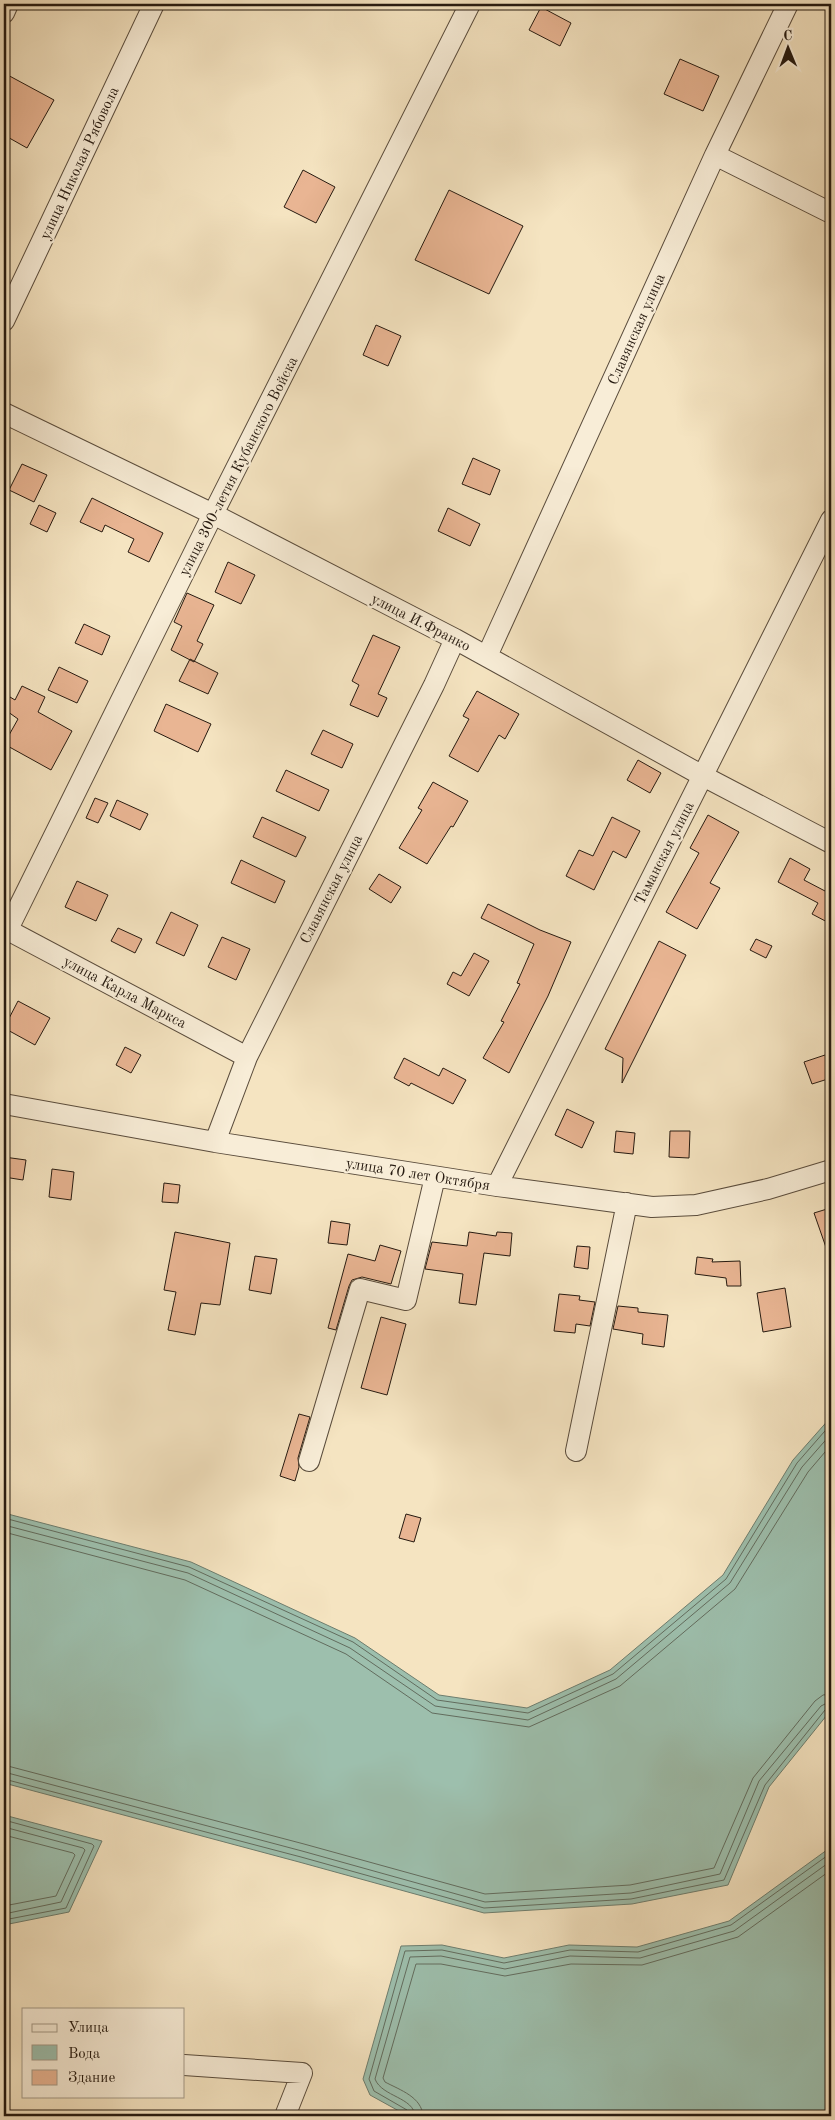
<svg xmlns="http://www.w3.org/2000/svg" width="835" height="2120" viewBox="0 0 835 2120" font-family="'Old Standard TT',serif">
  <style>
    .water { fill: #9dbfad; stroke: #6d7d6e }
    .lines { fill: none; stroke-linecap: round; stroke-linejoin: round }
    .shore { stroke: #626c5e; stroke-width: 1 }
    .building { fill: #e9b593; stroke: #261a10 }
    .minor-casing { stroke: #5a4c3c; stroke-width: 22 }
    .minor { stroke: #f8edd7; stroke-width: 20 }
    .labels { text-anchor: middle; stroke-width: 4.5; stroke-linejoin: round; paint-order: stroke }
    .street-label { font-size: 15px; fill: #261a10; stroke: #f8edd7 }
  </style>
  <rect width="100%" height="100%" fill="#f5e4c1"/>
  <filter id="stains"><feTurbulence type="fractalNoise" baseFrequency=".004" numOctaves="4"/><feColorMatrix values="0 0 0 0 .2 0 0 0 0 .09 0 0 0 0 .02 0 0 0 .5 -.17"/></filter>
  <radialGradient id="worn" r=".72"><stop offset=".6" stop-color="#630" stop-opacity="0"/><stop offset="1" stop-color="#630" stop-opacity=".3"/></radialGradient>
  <path class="water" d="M831,1417v293l-62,77 -41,98 -96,19 -148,9 -185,-51 -295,-79v-270l187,49 164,76 84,57 88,13 83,-38 113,-95 70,-115z
    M4,1815l98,26 -33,71 -65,13z
    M831,1847v269h-423l-38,-21 -7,-16 38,-133 41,-1 62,13 65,-13 68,2 92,-26z"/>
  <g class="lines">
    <path class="shore" d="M4,1518l185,49 164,75 84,58 91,13 85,-39 113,-95 71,-116 34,-39
      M4,1525l184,48 162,75 85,58 93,14 88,-41 114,-96 72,-116 29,-33
      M4,1532l181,48 161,74 86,59 97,14 91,-41 115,-97 73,-117 23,-27
      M4,1765l300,79 181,50 145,-9 84,-17 39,-90 62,-77 8,-6 8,-1
      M4,1772l298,79 183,51 146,-9 89,-19 39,-93 62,-75 10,-5
      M4,1779l297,78 183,51 147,-9 93,-19 41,-95 60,-75 6,-2
      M4,1820l88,24 2,2 -28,62 -62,12
      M4,1827l79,21 2,2 -24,52 -57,12
      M4,1835l69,18 2,2 -19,41 -52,10
      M409,2116l-2,-6 -33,-19 -5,-12 36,-128 37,-1 62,13 66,-13 68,2 93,-27 100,-72
      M415,2116c-1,-19 -33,-19 -40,-37l35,-122 31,-1 64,13 65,-13 70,2 94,-27 97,-70
      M423,2116c-1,-19 -23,-26 -38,-34l-2,-4 33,-114h25l64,12 66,-12 71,1 96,-28 93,-67"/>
  </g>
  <path class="building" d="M541,7l30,16 -11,23 -31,-16z
    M680,59l39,17 -16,35 -39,-17z
    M4,73l50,27 -27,48 -23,-13z
    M303,170l32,17 -19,36 -32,-16z
    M449,190l74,36 -34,68 -74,-34z
    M376,325l25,11 -13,30 -25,-11z
    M473,458l27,12 -10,25 -28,-11z
    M22,464l25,11 -13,27 -25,-12z
    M92,498l71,35 -14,29 -21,-10 6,-13 -29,-14 -3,7 -22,-10z
    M39,505l17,8 -9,19 -17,-8z
    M448,508l32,16 -10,22 -32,-15z
    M228,562l27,13 -14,29 -26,-12z
    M187,593l27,12 -17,36 6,3 -9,18 -23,-12 11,-24 -8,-4z
    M84,624l26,12 -8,19 -27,-12z
    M373,635l27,12 -22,47 9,4 -9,19 -28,-12 9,-20 -7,-4z
    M190,659l28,14 -10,21 -29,-13z
    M59,667l29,14 -11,22 -29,-13z
    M22,686l23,11 -7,15 34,19 -21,39 -47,-26 14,-25 -14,-10 6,-12 5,3z
    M477,691l42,23 -14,25 -6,-4 -21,37 -29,-16 20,-37 -6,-3z
    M166,704l45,20 -13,28 -44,-21z
    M323,730l30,14 -11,24 -31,-14z
    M638,760l23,13 -11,20 -23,-13z
    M286,770l43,20 -10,21 -43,-20z
    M433,782l35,19 -15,26 -2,-1 -24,38 -28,-16 23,-38 -4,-2z
    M95,798l13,5 -10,20 -12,-5z
    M117,800l31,14 -8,16 -30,-14z
    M708,815l31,17 -29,51 10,5 -23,41 -31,-17 33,-59 -9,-5z
    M262,817l44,20 -10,20 -43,-20z
    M612,817l28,14 -14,27 -13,-7 -19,39 -28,-14 13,-26 14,6z
    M790,858l20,11 -6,11 21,11 6,-13v46l-19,-10 6,-11 -40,-21z
    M241,860l44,21 -10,22 -44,-20z
    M379,874l22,13 -10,16 -22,-14z
    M77,881l31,14 -12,26 -31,-14z
    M488,904l52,26 31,12 -23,54 -39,77 -26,-15 21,-36 -3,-1 19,-37 -3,-1 17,-39 -53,-26z
    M171,912l27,13 -14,31 -28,-13z
    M118,928l24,11 -7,14 -24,-12z
    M222,937l28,12 -14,31 -28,-13z
    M756,939l16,7 -6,12 -16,-8z
    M659,941l27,14 -64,128 1,-25 -18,-9z
    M474,953l15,8 -20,35 -22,-12 6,-12 8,4z
    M18,1001l32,17 -15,27 -31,-17z
    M125,1047l16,8 -10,18 -15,-8z
    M831,1053v25l-19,6 -8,-22z
    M404,1058l35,18 4,-8 23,12 -13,24 -42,-21 -2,3 -15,-8z
    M567,1109l27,13 -12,26 -27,-13z
    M616,1131l19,2 -2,21 -19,-2z
    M670,1131h20l-1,27 -20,-1z
    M4,1157l22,3 -3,20 -19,-3z
    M52,1169l22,3 -3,28 -22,-3z
    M164,1183l16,2 -2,18 -16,-1z
    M827,1209l4,13v34h-2l-15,-43z
    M331,1221l19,3 -3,21 -19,-2z
    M175,1232l55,11 -10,62 -19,-2 -6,32 -27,-5 8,-38 -12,-2z
    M469,1232l27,4 1,-4 15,1 -2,23 -26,-3 -8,52 -17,-2 4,-29 -38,-5 7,-27 35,4z
    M380,1245l21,6 -10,33 -29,-7 -10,3 -3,6 -13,44 -8,-2 20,-74 27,7z
    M577,1246l13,1 -2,22 -14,-2z
    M255,1256l22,3 -6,35 -22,-4z
    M697,1257l16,2 -1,3 28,-1 1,25h-14l-1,-8 -31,-4z
    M785,1288l6,39 -28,5 -6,-39z
    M559,1294l21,2 -1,4 16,2 -5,24 -14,-2 -1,9 -21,-2z
    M618,1306l20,2v4l30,3 -4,32 -22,-3 1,-10 -30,-5z
    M381,1317l25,7 -19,71 -26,-7z
    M299,1414l11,3 -12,41 1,9 -4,14 -15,-5z
    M406,1514l15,4 -7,24 -15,-4z"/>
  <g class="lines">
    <defs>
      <path id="minor" d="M4,13l4,-9
        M715,155l116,58
        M4,321l150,-317
        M4,413l209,101 242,125 248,137 128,67
        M487,656l228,-501 73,-151
        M4,928l243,129
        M8,929l205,-415 257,-510
        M4,1104l211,38 282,44 155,21 44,-2 72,-16 63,-19
        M215,1142l32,-85 187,-372 21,-46
        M497,1186l334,-666
        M576,1451l51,-248
        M309,1461l51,-172 46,11 29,-123
        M184,2065l118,8 -17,43"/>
    </defs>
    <use href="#minor" class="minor-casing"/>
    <use href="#minor" class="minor"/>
  </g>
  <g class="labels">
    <g class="street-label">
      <text transform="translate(79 163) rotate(-65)" y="5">улица Николая Рябовола</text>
      <text transform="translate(636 329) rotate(-66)" y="5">Славянская улица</text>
      <text transform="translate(238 466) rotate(-63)" y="5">улица 300-летия Кубанского Войска</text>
      <text transform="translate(421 622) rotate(27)" y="5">улица И.Франко</text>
      <text transform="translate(664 853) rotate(-63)" y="5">Таманская улица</text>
      <text transform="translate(331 889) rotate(-63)" y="5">Славянская улица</text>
      <text transform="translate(125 992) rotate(28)" y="5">улица Карла Маркса</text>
      <text transform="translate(418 1174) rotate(9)" y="5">улица 70 лет Октября</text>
    </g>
  </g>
  <rect width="835" height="2120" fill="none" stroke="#f5e4c1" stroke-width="20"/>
  <rect x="5" y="5" width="825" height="2110" fill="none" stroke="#261a10" stroke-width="2.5"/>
  <rect x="10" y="10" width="815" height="2100" fill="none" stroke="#261a10"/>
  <rect x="22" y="2008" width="162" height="90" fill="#f8edd7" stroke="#a49987"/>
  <rect x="32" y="2024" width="25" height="8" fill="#f8edd7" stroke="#a49987"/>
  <text x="68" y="2032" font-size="15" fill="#261a10">Улица</text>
  <rect x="32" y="2045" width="25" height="15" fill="#9dbfad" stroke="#a49987"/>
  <text x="68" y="2058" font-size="15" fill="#261a10">Вода</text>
  <rect x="32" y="2070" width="25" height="15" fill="#e9b593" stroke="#a49987"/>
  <text x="68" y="2082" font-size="15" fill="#261a10">Здание</text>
  <g transform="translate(788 48) rotate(359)" stroke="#f8edd7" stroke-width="4" paint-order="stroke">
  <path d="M0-4L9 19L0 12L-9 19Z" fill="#261a10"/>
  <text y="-8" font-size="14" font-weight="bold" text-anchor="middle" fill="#261a10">С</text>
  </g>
  <rect width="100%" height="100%" filter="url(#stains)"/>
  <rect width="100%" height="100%" fill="url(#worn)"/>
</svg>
